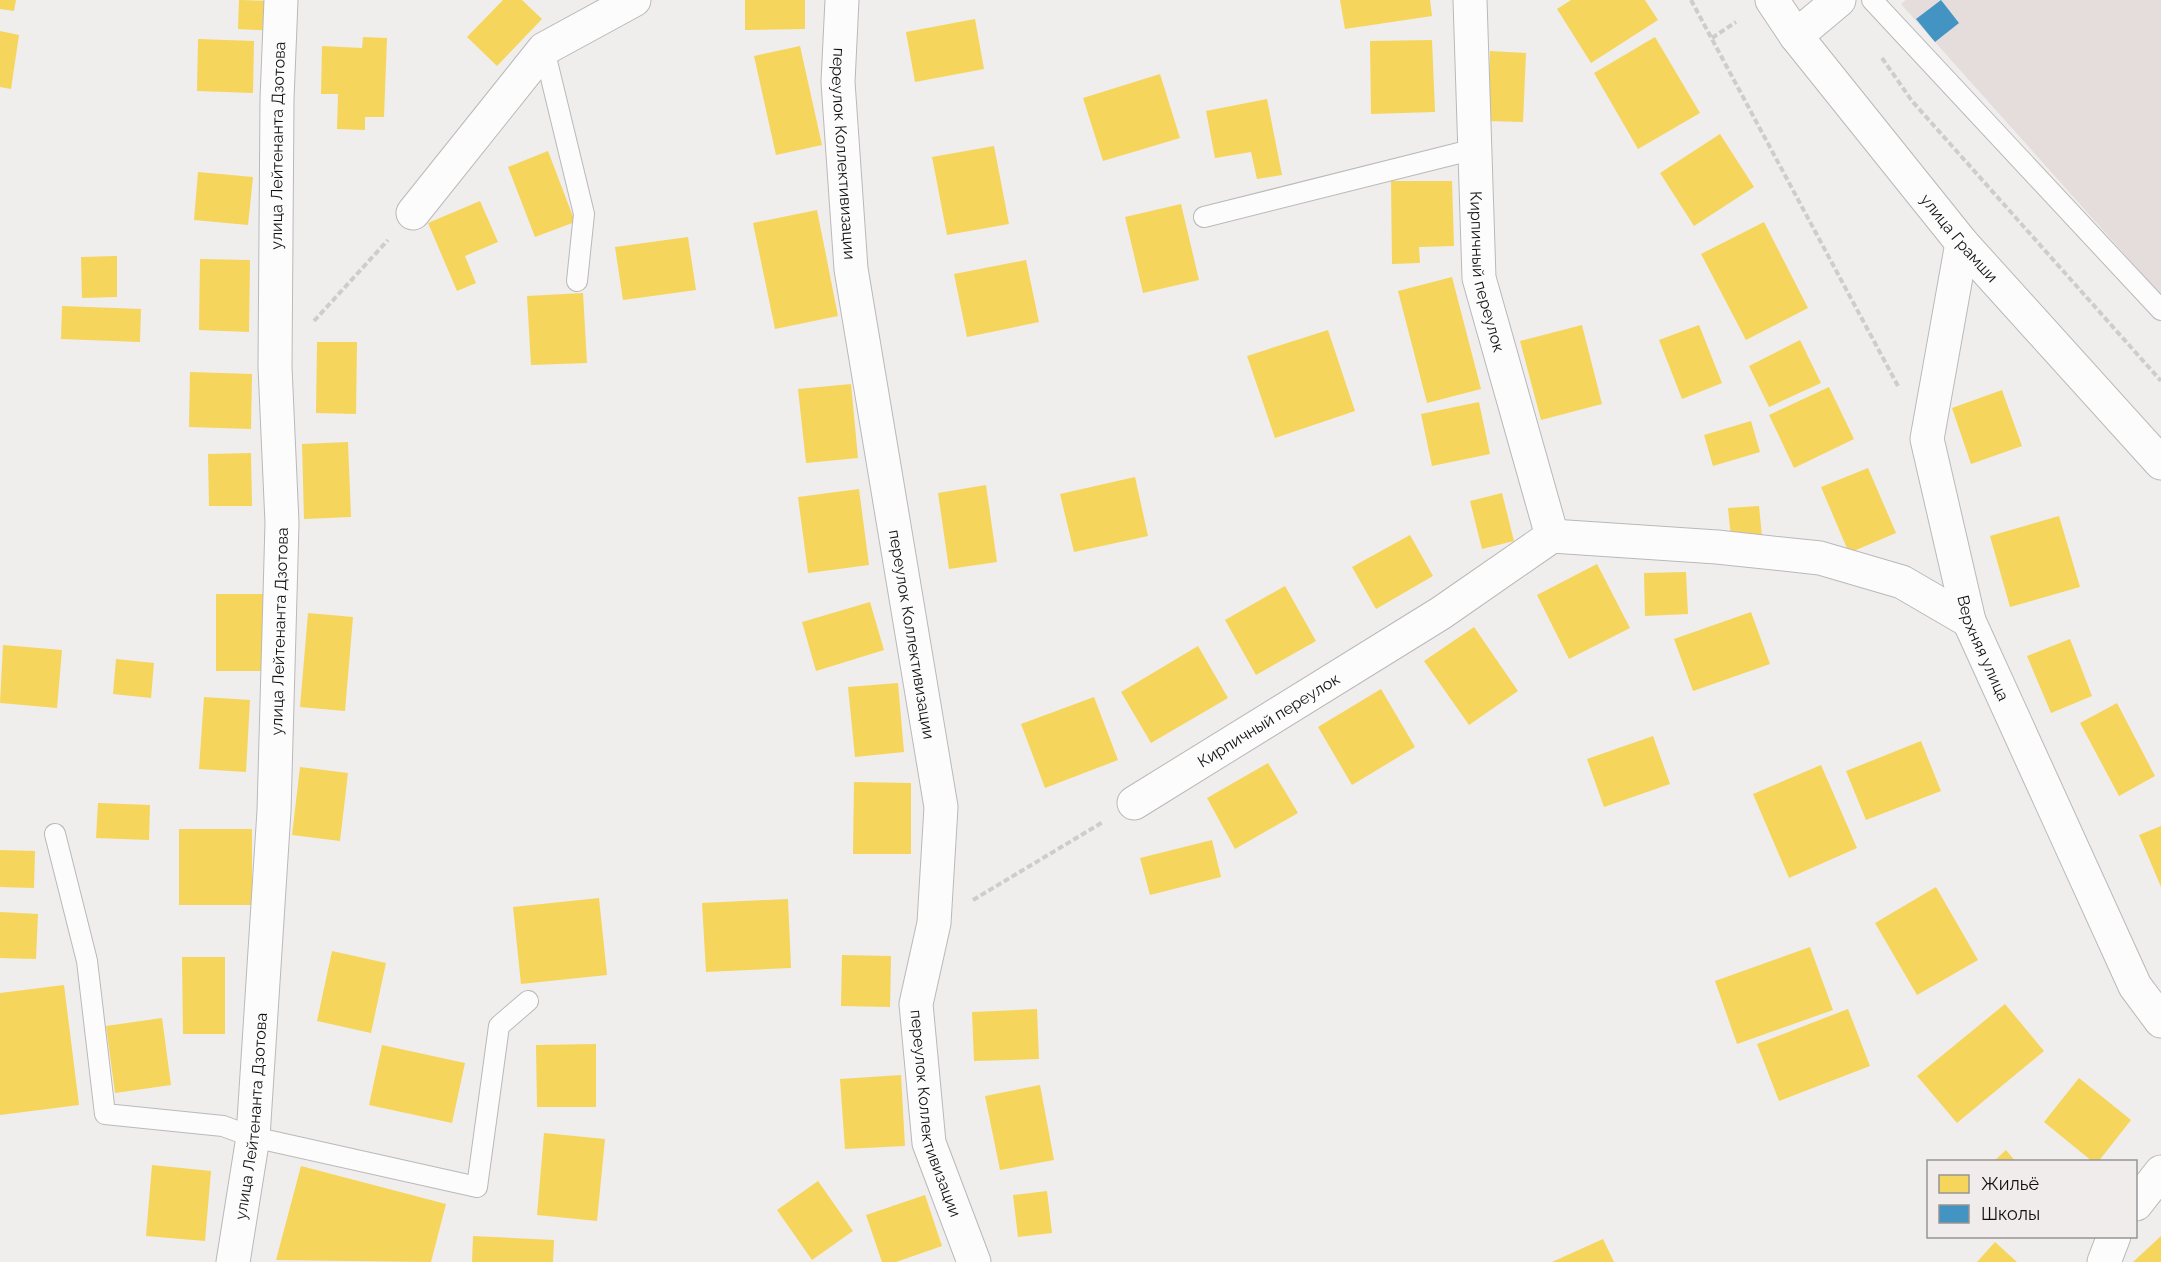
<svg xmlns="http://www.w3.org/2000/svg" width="2161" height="1262" viewBox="0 0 2161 1262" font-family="Raleway,sans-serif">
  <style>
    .built { fill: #e4dddb }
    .homes { fill: #f6d55c }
    .schools { fill: #4393c3 }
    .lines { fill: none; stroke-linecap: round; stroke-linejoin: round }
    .service-casing { stroke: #bab8b8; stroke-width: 22 }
    .minor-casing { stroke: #bab8b8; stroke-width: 35 }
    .trunk-casing { stroke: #bab8b8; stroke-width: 35 }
    .path { stroke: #cdcdcd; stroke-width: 4; stroke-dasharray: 6 3; stroke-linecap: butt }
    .service { stroke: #fdfcfc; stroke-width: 20 }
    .minor { stroke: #fdfcfc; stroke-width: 33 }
    .trunk { stroke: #fdfcfc; stroke-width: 33 }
    .labels { text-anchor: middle; stroke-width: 6; stroke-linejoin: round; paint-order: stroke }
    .street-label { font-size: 16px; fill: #121110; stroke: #f1ecec }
  </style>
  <rect width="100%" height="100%" fill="#f0eded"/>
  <path class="built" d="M1906,0h255v295l-260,-291z"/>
  <path class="homes" d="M0,0h16l-2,11 -14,-2z
    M239,0l38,1 -2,30 -37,-2z
    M503,0h19l20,19 -45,47 -30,-29z
    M745,0h60v29l-60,1z
    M1340,0h90l2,16 -87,13z
    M1571,0h74l13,20 -67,43 -34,-54z
    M975,19l9,50 -69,13 -9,-50z
    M0,31l19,4 -8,54 -11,-2z
    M363,37l24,1 -3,79h-19v13l-28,-1 1,-35h-17l1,-48 40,2z
    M1655,37l45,76 -62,36 -44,-76z
    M198,39l56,2 -1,52 -56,-2z
    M1432,40l3,72 -64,2 -1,-73z
    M800,46l22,99 -46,10 -22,-99z
    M1490,51l36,2 -3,69 -35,-1z
    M1160,74l20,64 -77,23 -20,-63z
    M1267,99l15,76 -25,4 -6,-27 -36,6 -9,-47z
    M1720,134l34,53 -60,39 -34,-53z
    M994,146l15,78 -62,11 -15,-78z
    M548,151l27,71 -40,15 -27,-70z
    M198,172l55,5 -5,48 -54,-5z
    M1391,181h61l2,65 -35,1 1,16 -28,1z
    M480,201l18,41 -33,14 11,27 -19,8 -29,-68z
    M1181,204l18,76 -56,13 -18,-76z
    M817,210l21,106 -63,13 -22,-106z
    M1764,222l44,86 -62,32 -45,-86z
    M688,237l8,53 -73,10 -8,-53z
    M117,256v41l-35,1 -1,-41z
    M200,259l50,1 -1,72 -50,-2z
    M1026,260l13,62 -72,15 -13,-63z
    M1452,277l29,112 -54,14 -29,-112z
    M583,293l4,70 -56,2 -4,-69z
    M62,306l79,3 -1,33 -79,-3z
    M1582,325l20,79 -61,16 -21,-79z
    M1699,325l23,58 -40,16 -23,-59z
    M1328,330l27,81 -80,27 -28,-82z
    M1800,340l21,43 -52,24 -20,-41z
    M317,342h40l-1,72 -40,-1z
    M190,372l62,2 -1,55 -62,-2z
    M851,384l7,74 -52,5 -8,-74z
    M1829,387l25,52 -60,29 -25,-53z
    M2002,390l20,56 -51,18 -19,-56z
    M1479,402l11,52 -58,12 -11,-52z
    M1751,421l9,31 -47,14 -9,-31z
    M348,442l3,75 -47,2 -2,-75z
    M251,453l1,53h-43l-1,-52z
    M1868,468l28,65 -47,20 -28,-66z
    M1135,477l13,59 -74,16 -14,-58z
    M986,485l11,77 -48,7 -11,-76z
    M859,489l10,76 -61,8 -10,-76z
    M1502,493l12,48 -32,8 -12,-48z
    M1759,506l3,30 -31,2 -3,-30z
    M2059,516l21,71 -70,20 -20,-71z
    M1410,535l23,41 -57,33 -24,-42z
    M1597,564l33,64 -61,31 -32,-64z
    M1686,572l2,42 -43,2 -1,-43z
    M1285,586l31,55 -60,34 -31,-55z
    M216,594h47l-1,77h-46z
    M870,602l14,48 -68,21 -14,-49z
    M1751,612l19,52 -77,27 -19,-52z
    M308,613l45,4 -8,94 -45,-4z
    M1474,627l44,64 -49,34 -45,-64z
    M2070,639l22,57 -41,17 -24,-57z
    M3,645l59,5 -5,58 -57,-5z
    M1198,646l30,52 -77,45 -30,-51z
    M116,659l38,4 -3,35 -38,-4z
    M898,683l6,69 -49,5 -7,-70z
    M1381,689l34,58 -63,38 -34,-58z
    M204,697l46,3 -4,72 -47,-3z
    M1094,697l24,63 -73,28 -24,-64z
    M2117,703l38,73 -36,20 -39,-73z
    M1653,736l17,48 -66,23 -17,-48z
    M1921,741l20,50 -75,29 -20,-49z
    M1268,763l30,50 -63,36 -28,-51z
    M1821,765l36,83 -68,30 -36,-84z
    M300,767l48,6 -8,68 -48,-6z
    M854,782l57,1v71h-58z
    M98,803l52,2 -1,35 -53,-2z
    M2161,826v61l-22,-52z
    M179,829h73v76h-73z
    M1212,840l9,37 -71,18 -10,-37z
    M0,850l35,1 -1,37 -34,-1z
    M1936,887l42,73 -61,35 -42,-72z
    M599,898l8,77 -86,9 -8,-77z
    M788,899l3,69 -85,4 -4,-69z
    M0,912l38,2 -2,45 -36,-1z
    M1810,947l23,63 -96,34 -22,-63z
    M332,951l54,12 -15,70 -54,-12z
    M842,955l49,1 -1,51 -49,-1z
    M182,957h43v77h-42z
    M64,985l15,120 -79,10v-122z
    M2005,1004l39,47 -87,72 -40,-47z
    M1037,1009l2,50 -65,2 -2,-49z
    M1848,1009l22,57 -91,35 -22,-57z
    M162,1018l9,67 -56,8 -9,-67z
    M596,1044v63h-59l-1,-62z
    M382,1045l83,18 -13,60 -83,-18z
    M901,1075l4,71 -60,3 -5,-70z
    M2079,1078l52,42 -33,42h-5l-49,-40z
    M1040,1085l14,75 -54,10 -15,-74z
    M544,1133l61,6 -8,82 -60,-6z
    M2006,1150l10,12h-23z
    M152,1165l59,6 -6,70 -59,-5z
    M301,1166l145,38 -15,58 -155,-2z
    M818,1181l35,50 -41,29 -35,-50z
    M1047,1191l5,42 -34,4 -5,-42z
    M925,1195l17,51 -46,16h-14l-16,-47z
    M473,1236l81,4 -1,22h-81z
    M2161,1236v26h-28z
    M1603,1239l11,23h-62z
    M1995,1242l22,20h-40z"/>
  <path class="schools" d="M1941,0l18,23 -24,19 -19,-23z"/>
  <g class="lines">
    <defs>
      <path id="service" d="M1872,0l289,310
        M544,49l40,165 -7,67
        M1204,217l271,-68
        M55,834l32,127 18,153 118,12 30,11 224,50 22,-161 29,-25"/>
      <g id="minor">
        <path id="s1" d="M842,0l-4,82 13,187 90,538 -7,116 -18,81 13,139 45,119"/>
        <path id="s2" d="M1470,0l9,278 73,258"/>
        <path d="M1796,36l43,-36"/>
        <path d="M413,213l131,-164 90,-49"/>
        <path id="s3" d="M1962,243l-35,196 42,182 166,365 26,35"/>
        <path id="s4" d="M1134,803l307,-190 111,-77 165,11 103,11 82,24 67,39"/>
        <path d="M2136,1204l25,-32"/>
        <path id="s5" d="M233,1262l20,-125 21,-326 8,-288 -7,-156 2,-268 4,-99"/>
        <path d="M2104,1262l10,-26"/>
      </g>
      <g id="trunk">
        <path id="s6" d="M1772,0l24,36 166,207 199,220"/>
      </g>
    </defs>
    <use href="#service" class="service-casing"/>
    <use href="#minor" class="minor-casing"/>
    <use href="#trunk" class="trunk-casing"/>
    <path class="path" d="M1691,0l207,386
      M1712,38l24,-16
      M1882,58l30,43 249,280
      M314,321l74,-81
      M973,900l130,-78"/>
    <use href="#service" class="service"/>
    <use href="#minor" class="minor"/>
    <use href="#trunk" class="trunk"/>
  </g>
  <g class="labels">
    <g class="street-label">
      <text dy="6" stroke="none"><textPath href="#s5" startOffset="1119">улица Лейтенанта Дзотова</textPath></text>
      <text dy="6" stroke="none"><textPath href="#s1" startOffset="154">переулок Коллективизации</textPath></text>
      <text dy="6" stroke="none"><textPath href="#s6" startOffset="303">улица Грамши</textPath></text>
      <text dy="6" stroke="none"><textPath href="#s2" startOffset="273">Кирпичный переулок</textPath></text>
      <text dy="6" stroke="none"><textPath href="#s5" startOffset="633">улица Лейтенанта Дзотова</textPath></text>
      <text dy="6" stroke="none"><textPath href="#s1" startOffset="640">переулок Коллективизации</textPath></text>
      <text dy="6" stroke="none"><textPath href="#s3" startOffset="416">Верхняя улица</textPath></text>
      <text dy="6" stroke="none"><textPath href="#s4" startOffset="158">Кирпичный переулок</textPath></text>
      <text dy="6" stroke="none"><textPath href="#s1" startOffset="1126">переулок Коллективизации</textPath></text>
      <text dy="6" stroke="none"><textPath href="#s5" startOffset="147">улица Лейтенанта Дзотова</textPath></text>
    </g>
  </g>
  <rect x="1927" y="1160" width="210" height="78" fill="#f1ecec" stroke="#989494" stroke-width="1.5"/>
  <rect x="1939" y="1175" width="30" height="18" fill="#f6d55c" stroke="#989494" stroke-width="1.5"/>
  <text x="1981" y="1190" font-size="18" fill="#121110">Жильё</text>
  <rect x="1939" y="1205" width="30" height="18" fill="#4393c3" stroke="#989494" stroke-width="1.5"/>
  <text x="1981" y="1220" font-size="18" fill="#121110">Школы</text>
</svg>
